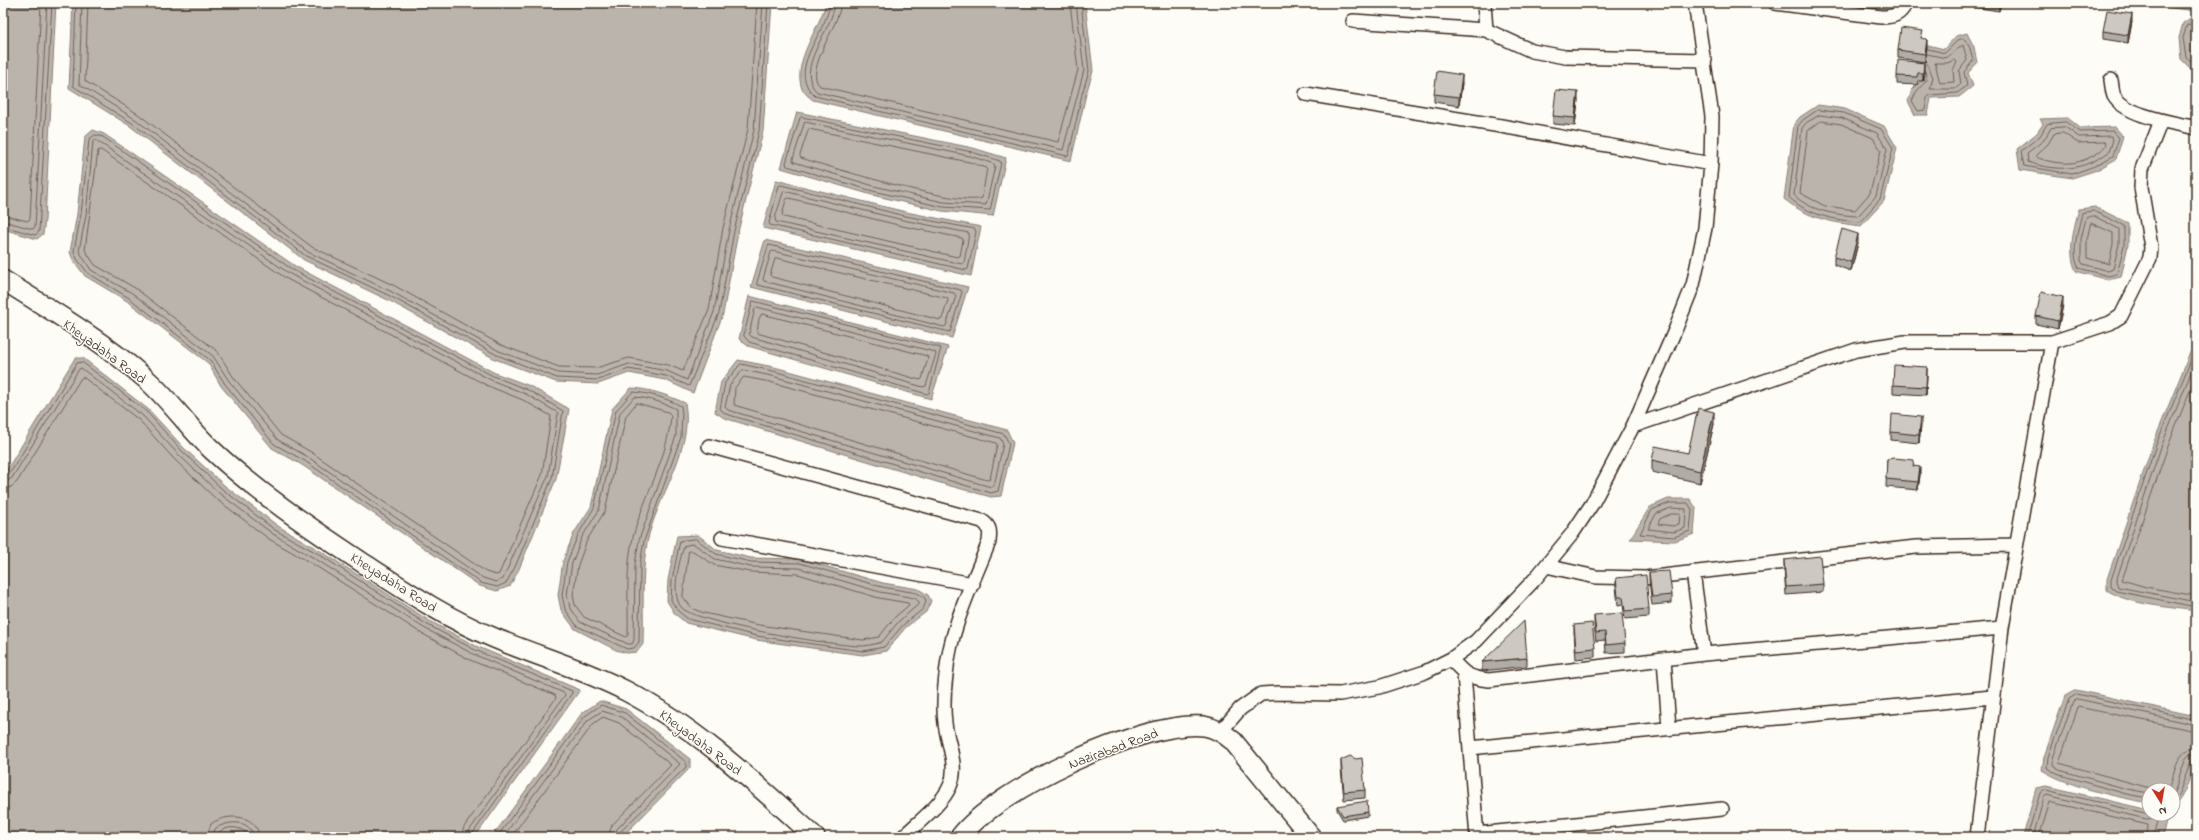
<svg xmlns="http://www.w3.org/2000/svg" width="2199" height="840" viewBox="0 0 2199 840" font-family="'Indie Flower',sans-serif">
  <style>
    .water { fill: #bbb4ad; stroke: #887d74 }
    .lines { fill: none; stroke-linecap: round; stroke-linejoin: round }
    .shore { stroke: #6e6157; stroke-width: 1 }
    .minor-casing { stroke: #3b2a1e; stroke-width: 16 }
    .secondary-casing { stroke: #3b2a1e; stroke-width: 22 }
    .minor { stroke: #fdfcf7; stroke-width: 13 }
    .secondary { stroke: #fdfcf7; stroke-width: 19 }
    .wall { fill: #b0aca7; stroke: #3b2a1e }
    .shaded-wall { fill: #908c88; stroke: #3b2a1e }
    .building { fill: #cdc8c2; stroke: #3b2a1e }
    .labels { text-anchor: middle; stroke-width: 3; stroke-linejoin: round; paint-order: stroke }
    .street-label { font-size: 14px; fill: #3b2a1e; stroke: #fdfcf7 }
  </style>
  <rect width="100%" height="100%" fill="#fdfcf7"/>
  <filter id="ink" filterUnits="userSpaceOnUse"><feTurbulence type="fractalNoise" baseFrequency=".025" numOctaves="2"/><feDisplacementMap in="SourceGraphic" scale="8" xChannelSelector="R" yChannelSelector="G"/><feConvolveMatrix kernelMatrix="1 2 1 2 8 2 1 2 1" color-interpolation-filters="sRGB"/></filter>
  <g filter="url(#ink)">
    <path class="water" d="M3,3h53l-11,217 -2,14 -6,5 -34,-10z
      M73,3h699l-9,128 -25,101 -15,82 -30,79 -28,-13 -36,-7 -31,11 -42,-2 -61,-23 -107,-59 -84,-40 -174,-134 -61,-38z
      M826,3h259l8,68 -7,23 -15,67 -258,-61c-4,-3 -9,-7 -11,-11 -10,-27 17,-60 24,-86z
      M2146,3h50v8l-49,-6z
      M2196,18v51l-4,1 -11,-11 -2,-21 4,-15 6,-4z
      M1967,33l7,14 3,16 -9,10 5,13 -14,11 -28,1 -3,17h-13l-7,-14 4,-11 12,-12 -11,-23 7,-12 24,6 12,-13z
      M1818,105l27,4 39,17 13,22 -13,53 -23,25c-31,-4 -52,-7 -77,-27l10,-75 6,-7z
      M797,112l176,36 33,10 -13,58 -51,-5 -70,-16 -91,-27z
      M2068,118l12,10 35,-1 8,9 -7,23 -19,11 -25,8 -52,-8 -3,-21 20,-16 6,-9 -3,-5z
      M93,130l11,4 191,132 200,107 35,13 39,23 -13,70 -37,90 -9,17 -13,5 -17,-5 -178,-121 -30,-17 -51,-62 -13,-23 -81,-62 -42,-25 -12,-16 -3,-8 7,-38 8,-77z
      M776,180l130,32 75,15 -10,49 -208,-48z
      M2095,207l33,16v22l-7,32 -13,3 -32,-9c-9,-19 -2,-43 3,-62z
      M765,240l203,47 -16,51 -201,-51z
      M749,296l199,51 -17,52 -183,-53 -9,-7z
      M2196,338v273c-25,-4 -68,-6 -89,-21v-11l46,-135z
      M75,358h8l66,52 35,38 41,38 53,40 41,24 109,70 48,26 104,44 -105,147h-228c-11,-6 -18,-6 -29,0h-215v-361z
      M738,360l36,7 233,63 6,13 -12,53 -10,1 -44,-12 -223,-67 -9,-6 6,-30z
      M631,388c19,1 36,7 54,15 9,47 -29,95 -38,140 -6,33 -3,67 -4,101l-6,8 -10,1 -11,-3 -41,-21 -14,-19 -3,-15 5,-34 11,-28 17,-26 21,-98z
      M1668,499h22l6,9 -2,26 -19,7 -45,-2 20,-32z
      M698,535l19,15 34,8 49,1 83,24 35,6 10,6 3,6 -5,11 -20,15 -20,24 -23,4 -23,-3 -84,-12 -70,-17 -11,-9 -8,-13 1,-21 9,-44z
      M2076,690l120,26c0,13 2,28 0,40 -2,12 -13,46 -23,50v-16h-24v13c-32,-6 -80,-16 -107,-33l2,-13 21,-61z
      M600,701l26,8 64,50v9l-68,69h-130l90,-124z
      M2046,786l103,24v4h12l6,3 -5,20h-139l13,-49z"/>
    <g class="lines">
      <path class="shore" d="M76,3l-3,83 59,37 174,133 84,40 107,59 60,23 41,2 31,-11 37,7 23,10 30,-73 15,-82 25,-100 9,-128
        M82,3l-3,81 56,35 173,133 84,40 107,59 59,22 39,2 32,-11 38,7 20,9 27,-68 15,-82 25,-100 9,-127
        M88,3l-3,78 53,33 174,133 83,39 106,59 58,22 37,1 33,-10 39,7 15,6 26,-61 14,-82 25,-99 9,-126
        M830,3c-3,31 -45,66 -15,93l252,60 2,-2 13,-60 7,-23 -8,-68
        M835,3c-2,27 -42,66 -18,89l246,58 21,-80 -8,-67
        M841,3c-1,22 -38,68 -21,83l238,56 20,-72 -8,-67
        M2196,22l-9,3 -4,13 3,19 10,8
        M1955,60l2,2 -4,8 1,12 -14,1 -5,-20h12z
        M1926,61l7,16 -3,12h25l6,-5 -2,-13 8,-11 -4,-15 -17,13 -19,-4
        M1925,71l2,9 -11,12 -4,9 6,10 7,-1 2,-12 3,-3 27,-2 10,-7 -3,-14 9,-11 -3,-13 -6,-10 -6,2 -13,13 -17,-4
        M1818,110l26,3 37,16 12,19 -13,51 -20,23c-26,-2 -53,-7 -71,-25l9,-71 5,-6z
        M1820,115l22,3 35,15 10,16 -11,47 -18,20c-22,-1 -48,-5 -64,-21l8,-67 4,-5z
        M802,117l170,35 28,9 1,2 -11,47 -47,-3 -70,-16 -86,-25 -1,-3 14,-45z
        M1821,121l20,3 32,14 8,12 -11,43 -15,17 -30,-4 -25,-13 8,-62z
        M805,122l165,34 24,8 1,2 -9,39 -43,-3 -69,-16 -80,-24 -1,-2z
        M2066,122l14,10 33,-1 6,7 -6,18 -18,10 -23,8 -48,-8 -3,-15 19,-15 7,-12z
        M2065,127l14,10 32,-1 2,4 -4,12c-27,19 -50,20 -81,10l-1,-9 17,-13 7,-12z
        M809,129l160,33 18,6 -5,30c-21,9 -152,-31 -181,-40l-1,-2z
        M2063,133l15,10 26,-1 2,2c-4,10 -26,19 -36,19 -10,1 -25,-2 -34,-6v-2l12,-11 6,-10z
        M95,135l8,2 190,133 200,106 35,14 35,21 -11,67 -37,89 -9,16 -9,4 -16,-4 -176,-122 -31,-17 -49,-60 -15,-24 -81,-62 -41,-25 -11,-14 -3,-8 7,-37 8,-74z
        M96,140l194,134 201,106 35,14 32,19 -10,63 -45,103 -7,3 -13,-4 -175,-121 -30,-17 -49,-59 -16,-25 -81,-63 -41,-23 -12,-19 7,-36 7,-73z
        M101,150l186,129 201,107 35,14 28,16 -9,59 -43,99 -3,1 -10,-3 -175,-120 -30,-17 -47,-57 -17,-27 -82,-63 -40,-23 -10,-15 13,-99z
        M781,185l124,31 70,13 1,3 -8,37 -2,1 -196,-45 -1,-2 10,-37z
        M784,191l119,29 66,13 -5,30 -2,1 -186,-42 -1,-3z
        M789,198l113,28 60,12 1,2 -3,16 -3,1 -173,-40 -2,-2 4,-15z
        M2094,211l30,15v19l-7,29 -9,2 -29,-8c-9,-14 0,-40 3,-55z
        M3,215l24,6 3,-2 11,-216
        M2094,216l25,13v15l-6,25 -5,2 -25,-7 -2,-3v-22l5,-21z
        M3,221l30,8 2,-2 12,-224
        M2091,223l22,10v11l-4,20 -22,-6v-18z
        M3,226l32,9 4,-3 13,-229
        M769,245l192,45 1,2 -12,40 -192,-47 -1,-2z
        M773,251l181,42 2,3 -10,30 -2,1 -180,-46 -1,-2 8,-27z
        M777,258l170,40 1,2 -6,19 -2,1 -168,-43 -2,-2 5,-16z
        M753,301l188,47 -12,45 -2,1 -178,-52 -5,-6z
        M757,307l178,45 1,2 -10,32 -3,1 -171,-50 -3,-3 6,-26z
        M762,314l165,42 1,2 -6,21 -2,1 -163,-47 2,-14z
        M2196,348l-40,97 -45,135v7l5,4 80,16
        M2196,360l-35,87 -45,134 2,6 78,15
        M741,364l32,7 231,63 5,10 -11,47 -7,2 -265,-79 -6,-5 5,-26z
        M743,370l29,6 228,62 3,6 -9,42 -3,1 -263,-77 -3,-3 5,-22z
        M2196,375l-29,74 -45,131 24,7 50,9
        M744,377l26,5 226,61 1,2 -7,34 -3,1 -253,-75 1,-17z
        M633,392c16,1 33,6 48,14l1,7 -1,24 -37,104 -4,23 -1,78 -5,6 -7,1 -50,-23 -12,-17 -3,-14 5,-33 11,-27 16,-27 22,-97z
        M635,397c14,1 29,6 41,12v27l-37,104 -4,24 -1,76 -2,4h-4l-48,-22 -10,-15 -3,-12 5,-32 10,-26 17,-27 21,-97z
        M637,403l31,9 3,3c-3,43 -27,81 -38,122 -8,32 -4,66 -5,98l-2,2 -42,-20 -9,-12 -2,-10 5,-30 9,-25 18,-29 21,-95z
        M3,478l4,-1 5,-7 65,-107 5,-1 65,50 34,38 41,39 53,41 42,23 109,71 49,26 97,41v2l-99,140 -1,4
        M3,483l9,-5 67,-109 2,-1 62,48 35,38 41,39 54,41 41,24 110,70 49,26 91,39 1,2 -96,136 -2,6
        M3,489l8,-2 6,-5 64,-104 2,-1 56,43 34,38 42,40 54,41 42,24 110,70 49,27 85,35 1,3 -92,129 -3,10
        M1670,503h18l4,7 -2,21 -16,6 -34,-3 12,-24z
        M1671,508l15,1 -1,19 -11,4 -26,-3 8,-15z
        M1671,514h9l-1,10 -6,2 -15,-2 2,-5z
        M696,539l20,15 35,8 49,1 82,24 35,6 8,5 1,4 -3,7 -20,16 -19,22 -21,4 -22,-3 -84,-12 -69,-17 -10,-8 -7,-11 1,-20 8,-39z
        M694,544l21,15 36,8 48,1 81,24 35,6 5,5 -21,18 -17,21c-6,2 -12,3 -18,4 -25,1 -168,-23 -182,-38 -12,-13 -3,-45 2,-62z
        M689,551h4l21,14 36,7 48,2 81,24 29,5 1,2 -14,12 -16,20 -16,3 -104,-15 -55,-12 -11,-4 -10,-12z
        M2157,790l-98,-27 19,-56 118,24
        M2169,790c5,-15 8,-42 27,-43
        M2149,793l-22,-4 -68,-19 -6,-4v-8l20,-56 5,-3 118,26
        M2173,795l13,-37 4,-4 6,-1
        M2149,798l-23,-4 -69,-20 -10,-6 1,-11 21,-58 8,-5 119,26
        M2173,801l5,-5 13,-35 5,-3
        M206,837l5,-13c14,-11 47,-11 48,13
        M212,837l3,-8c10,-8 37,-11 38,8
        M217,837l2,-5c9,-6 19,-6 28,1l1,4
        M497,837l88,-121 16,-11 24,8 61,49v5l-66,65 -1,5
        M503,837l85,-117 14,-9 20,6 58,47 -63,65 -3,8
        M511,837l82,-113 10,-7 16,6 52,42 -59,60 -4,12
        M2027,837l13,-44 6,-3 103,24
        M2033,837l11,-40 3,-2 99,24 9,-1 2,3 -4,16
        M2039,837l11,-35 98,23 -1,12"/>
      <defs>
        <path id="minor" d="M1484,3l2,27
          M1775,3l106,14c13,0 19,-2 25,-14
          M1353,21l133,9 46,21 33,6 140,3
          M2111,80c1,5 1,11 3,16 11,20 61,27 82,32
          M1306,94l195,32 210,38
          M1633,426l223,-76 49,-8h147l58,-19 11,-7 29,-58 1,-11 -10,-60 1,-18 19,-48
          M709,446l273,75c9,6 8,11 7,21 -17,43 -39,86 -43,133 -2,16 -3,32 -1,48 2,20 14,43 5,63 -9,20 -32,36 -47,51
          M722,538l251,46
          M1546,566l50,11 49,1 271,-31 100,-2
          M1693,572l11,82
          M1451,659c13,15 17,19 38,21l215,-26 298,-26
          M1664,659l5,69
          M1464,674l13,163
          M1221,731l19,-22 21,-15 17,-1 62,1 39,-7 46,-15 26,-13 25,-18 59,-62 37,-45 20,-30 41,-78 43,-98 17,-43 12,-57 6,-64 1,-48 -17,-113
          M1470,748l522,-51
          M1477,834l245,-25
          M1977,837l25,-209 50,-286"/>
        <path id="secondary" d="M3,280c48,30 101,62 143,99 24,21 42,48 65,70 48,45 101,80 155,116 40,26 82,54 126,72 44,19 92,32 134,54 71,37 130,93 189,146
          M960,837c36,-48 183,-117 244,-111 12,2 20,7 29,15l78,96"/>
      </defs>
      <use href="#minor" class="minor-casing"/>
      <use href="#secondary" class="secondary-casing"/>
      <use href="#minor" class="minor"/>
      <use href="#secondary" class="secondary"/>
    </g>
    <path class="wall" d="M1966,3h35l-2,8 -33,-5z
      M2132,22l-4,21 -25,-4v-8z
      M1923,39l4,8 -2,15 -27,-4v-8z
      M1924,71l-1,10h-5l-1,4 -20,-1v-8z
      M1462,83l-3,23 -25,-4v-8z
      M1578,100l-3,26 -22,-2v-8z
      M1858,243l-7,28 -17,-6v-8z
      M2063,305l-5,24 -22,-5v-8z
      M1927,376l-1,19 -33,-2v-8z
      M1714,424l-14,59 -48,-11v-12l36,-7z
      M1921,425l-2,18 -28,-3v-8z
      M1887,459l27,7 6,9 -2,15 -32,-3z
      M1784,560l39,24v8l-37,3 -2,-27z
      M1649,572l23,23v8l-20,2 -3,-24z
      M1616,578l33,31v8l-24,2 -2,-14 -5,1 -2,-20z
      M1594,615l31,28v9l-19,1 -1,-13 -9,1 -2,-17z
      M1574,625l21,23v9l-19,2 -2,-26z
      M1527,658v8l-45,5v-9z
      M1341,760l24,30v8l-21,2 -3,-32z
      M1337,806l31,6v4l-25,4 -6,-10z"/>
    <path class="shaded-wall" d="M1999,3h2l-2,8z
      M2132,14v8l-4,21v-8z
      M1927,39v8l-2,15v-8z
      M1924,63v8l-1,10v-8z
      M1462,75v8l-3,23v-9z
      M1578,92v8l-3,26v-8z
      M1858,234v9l-7,28v-9z
      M2063,297v8l-5,24v-8z
      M1927,367v9l-1,19v-8z
      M1714,412v12l-14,59v-12z
      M1921,417v8l-2,18v-8z
      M1920,467v8l-2,15v-8z"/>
    <path class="building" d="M2107,10l25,4 -4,21 -25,-4z
      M1901,28l22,3 -2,7 6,1 -2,15 -27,-4z
      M1898,60l26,3 -1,10h-5l-1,4 -20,-1z
      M1437,71l25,4 -3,22 -25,-3z
      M1556,90l22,2 -3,26 -22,-2z
      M1842,229l16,5 -7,28 -17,-5z
      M2041,292l22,5 -5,24 -22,-5z
      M1894,365l33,2 -1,20 -33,-2z
      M1698,408l16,4 -14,59 -48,-11 3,-14 33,7z
      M1892,414l29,3 -2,18 -28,-3z
      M1894,458l20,2 -1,6 7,1 -2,15 -32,-3 1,-20z
      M1820,556l3,28 -37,3 -2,-27z
      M1669,571l3,24 -20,2 -3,-25z
      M1646,575l3,34 -24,2 -2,-14h-5l-2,-19z
      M1622,613l3,30 -19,2 -1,-13 -9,1 -2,-18z
      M1524,621l3,37 -45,4z
      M1592,623l3,25 -19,2 -2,-25z
      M1350,756l6,3 6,-1 3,32 -21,2 -3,-32z
      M1367,801l1,11 -25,4 -6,-10z"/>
  </g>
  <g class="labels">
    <g class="street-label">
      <text transform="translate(105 351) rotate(36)" y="5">Kheyadaha Road</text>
      <text transform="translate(394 582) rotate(32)" y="5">Kheyadaha Road</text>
      <text transform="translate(701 742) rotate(37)" y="5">Kheyadaha Road</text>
      <text transform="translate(1113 748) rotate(-20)" y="5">Nazirabad Road</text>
    </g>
  </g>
  <rect width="2199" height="840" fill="none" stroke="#fdfcf7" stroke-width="16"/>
  <rect x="8" y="8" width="2183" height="824" fill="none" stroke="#3b2a1e" stroke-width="1.5" filter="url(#ink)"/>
  <g transform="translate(2161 802) rotate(169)"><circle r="19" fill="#fdfcf7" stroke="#afa8a0"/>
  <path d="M0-3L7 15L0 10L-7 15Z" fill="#c8321e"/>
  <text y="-6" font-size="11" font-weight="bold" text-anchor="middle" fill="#3b2a1e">N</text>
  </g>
</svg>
